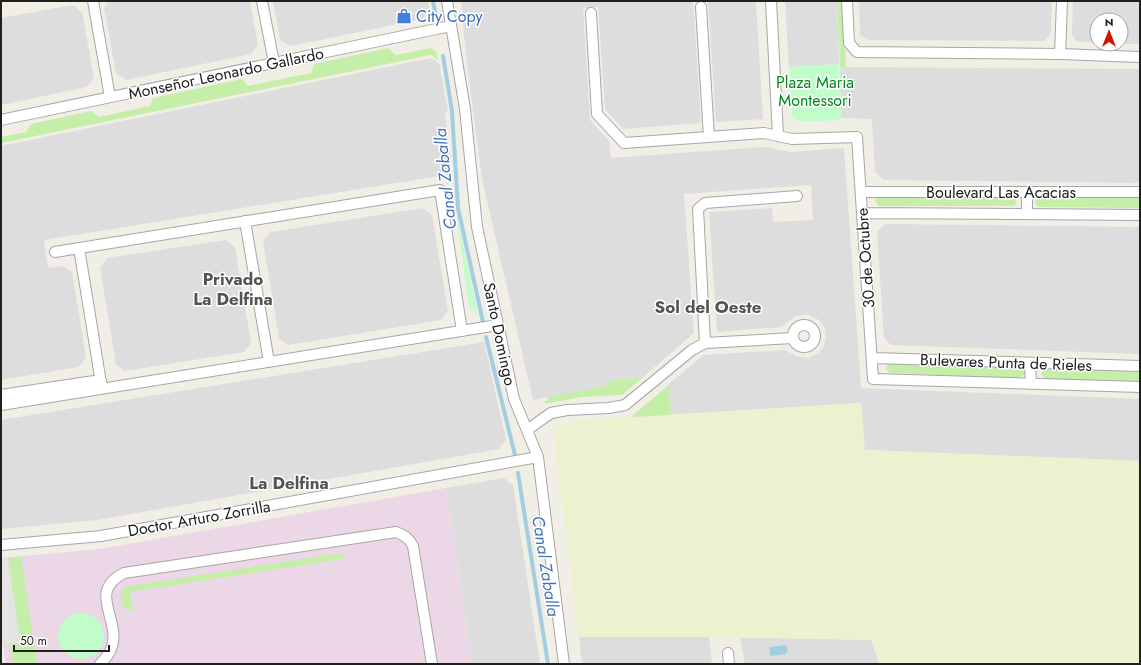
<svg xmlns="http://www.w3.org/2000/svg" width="1141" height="665" viewBox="0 0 1141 665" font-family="Jost,sans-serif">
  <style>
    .residential { fill: #dedddd }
    .industrial { fill: #ebd7e5 }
    .farmland { fill: #ecf1d0 }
    .grass { fill: #c5eea9 }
    .park { fill: #c1fdcb }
    .parking { fill: #e4e4e4 }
    .water { fill: #a3cee2 }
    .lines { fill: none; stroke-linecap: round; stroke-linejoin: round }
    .stream { stroke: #a3cee2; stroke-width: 4 }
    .minor-casing { stroke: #a7a7a7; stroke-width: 12 }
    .minor { stroke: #fff; stroke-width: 10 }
    .labels { text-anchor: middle; stroke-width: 3; stroke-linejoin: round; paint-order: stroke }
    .shop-label { font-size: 16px; fill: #366cbe; stroke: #fff; text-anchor: start }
    .street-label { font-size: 16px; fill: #202020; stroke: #fff }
    .park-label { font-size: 16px; fill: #04881a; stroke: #fff }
    .water-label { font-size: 17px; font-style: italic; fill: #4474b8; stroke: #fff }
    .neighbourhood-label { font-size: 17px; font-weight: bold; fill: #535353; stroke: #fff }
  </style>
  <rect width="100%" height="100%" fill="#f1eee6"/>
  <path class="residential" d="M109,1h141l8,44 -7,9 -125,26 -10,-7 -12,-65z
    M273,1h155l2,9 -7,9 -133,27 -10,-6z
    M461,1h232l8,122 -78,6 -18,-20 -7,-102 -15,1 7,112 19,21 2,17 154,-11 26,5 53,-4 17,240 279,11v62l-276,-11 -3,-47 -230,14 72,-62 82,-5 11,6 12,2 10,-5 5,-5 3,-9 -1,-10 -6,-9 -12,-6 -13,3 -13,10 -64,5 -8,-120 63,-4 1,14 40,-2 -2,-35 -127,9 10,139 -52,45 -31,2 -2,5 -76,15 -51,-221 -16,-123z
    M708,1h48l7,118 -47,3z
    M785,1h52l2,63 -50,3z
    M859,1h193l-1,32 -6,8 -177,-1 -8,-5z
    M1073,1h67v43h-19v-24h-24v23l-21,-2 -4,-7z
    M73,5l9,7 12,66 -7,9 -86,18v-87z
    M431,58l8,5 9,48 -3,1 7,62 -408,66 4,28 15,-2 9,6 14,85 -7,10 -78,13v-234z
    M840,67l300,2v114l-256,-3 -9,-8 -3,-53 -31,-1z
    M423,208l9,7 16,96 -7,9 -153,25 -9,-7 -16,-97 8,-9z
    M885,224l255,3v127l-249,-9 -7,-7 -7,-106z
    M226,240l9,7 16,96 -7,9 -119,19 -9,-6 -16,-97 7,-10z
    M484,342l22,98 -7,9 -402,71 -96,9v-109z
    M504,478l9,7 27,179h-68l-26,-176z
    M579,637h130l3,27h-130z
    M740,637l132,3 7,24h-134z"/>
  <path class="industrial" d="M446,488l26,176h-466l-3,-19h-2v-87l99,-9z"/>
  <path class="farmland" d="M861,403l4,47 275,11v203h-261l-8,-24 -162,-3h-130l-26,-211 30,-6z"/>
  <path class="grass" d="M837,1h6l3,66h-6z
    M388,48l8,7 34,-7 6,3 2,9 -7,-5 -430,88v-6l25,-5 5,-8 60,-13 8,6 51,-11 3,-8 89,-19 6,7 63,-13 3,-9z
    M1014,196l3,6 -3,4h-135l-4,-5 1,-4z
    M1038,197l102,1v10l-103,-1 -2,-5z
    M888,363l133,4 5,6 -6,5 -130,-5 -4,-3z
    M1045,368l95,4v11l-95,-4 -4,-5z
    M642,378l-20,17 -41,2 -36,7 -1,-3 4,-1 -1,-3 62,-12 2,-5z
    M669,385l2,30 -40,2z
    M340,553l4,1 -1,5 -213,33 3,19 -6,-1 -6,-6c-1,-8 0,-16 8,-18z
    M21,556l16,108h-19v-3l-5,1 -3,-18 10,-2 -12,-84z"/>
  <path class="park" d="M839,64l2,56 -41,2 -8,-7 -3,-48z
    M456,210l22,105 -9,-8z
    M58 636a23 23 0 1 1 46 0a23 23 0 1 1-46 0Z"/>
  <path class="parking" d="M1,558h7l12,84 -19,3z"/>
  <path class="water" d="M785,645l3,5 -2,4 -16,2 -1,-9z"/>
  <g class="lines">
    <path class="stream" d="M433,1l3,16
      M443,56l9,55 6,97 25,114
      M486,337l29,118
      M518,473l30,191"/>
    <defs>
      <path id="minor" d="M93,1l17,96
        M262,1l12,62
        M447,1l18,108 12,118 37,172 24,58 26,207
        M771,1l7,135
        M847,1l2,42 8,9 203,2 80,3
        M701,7l8,130
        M591,13l6,101 27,29 140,-10 28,6 65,-2 16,242 267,8
        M1060,54l2,-53
        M1,120l450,-94
        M861,192h279
        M1027,192v22
        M862,213l278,2
        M245,221l24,141
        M79,248l23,141
        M55,252l385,-62 22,141
        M793 336a11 11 0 1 1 22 0a11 11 0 1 1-22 0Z
        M705,343l-7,-134 7,-6 92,-7
        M872,358l268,8
        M1030,363l1,21
        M1,395l100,-15
        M1,405l497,-80
        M527,430l24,-17 16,-3 42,-2 16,-3 67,-55 13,-7 88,-5
        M1,545l100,-9 437,-79
        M728,653l1,11
        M100,664c38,-34 -21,-68 24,-91l272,-41c8,3 13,6 17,14l19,118"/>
    </defs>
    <use href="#minor" class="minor-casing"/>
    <use href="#minor" class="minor"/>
  </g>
  <defs>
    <symbol id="shop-bare" viewBox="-9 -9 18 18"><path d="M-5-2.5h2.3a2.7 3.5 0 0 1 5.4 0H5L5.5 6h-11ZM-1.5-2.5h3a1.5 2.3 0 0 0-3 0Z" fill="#3f7fe0" stroke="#fff" stroke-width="2.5" paint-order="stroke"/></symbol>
  </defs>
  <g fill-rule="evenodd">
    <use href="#shop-bare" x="393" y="5" width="22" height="22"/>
  </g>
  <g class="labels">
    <g class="shop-label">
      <text x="416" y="22">City Copy</text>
    </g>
    <g class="street-label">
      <text transform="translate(226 73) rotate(-12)" y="6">Monseñor Leonardo Gallardo</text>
      <text x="1001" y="198">Boulevard Las Acacias</text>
      <text transform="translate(865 258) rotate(-94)" y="6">30 de Octubre</text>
      <text transform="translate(500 334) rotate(78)" y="6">Santo Domingo</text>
      <text transform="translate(1006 362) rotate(2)" y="6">Bulevares Punta de Rieles</text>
      <text transform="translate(199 518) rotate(-10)" y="6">Doctor Arturo Zorrilla</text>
    </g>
    <g class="park-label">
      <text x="815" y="88">Plaza Maria<tspan x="815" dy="18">Montessori</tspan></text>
    </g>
    <g class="water-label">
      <text transform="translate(445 179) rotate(-96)" y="6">Canal Zaballa</text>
      <text transform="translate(546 566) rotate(81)" y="6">Canal Zaballa</text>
    </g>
    <g class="neighbourhood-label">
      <text x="233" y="285">Privado<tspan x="233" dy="20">La Delfina</tspan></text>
      <text x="708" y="313">Sol del Oeste</text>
      <text x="289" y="489">La Delfina</text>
    </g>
  </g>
  <rect width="1141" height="665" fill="none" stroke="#202020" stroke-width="4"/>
  <g transform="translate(1109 32)"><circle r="19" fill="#ffffff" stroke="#a6a6a6"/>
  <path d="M0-3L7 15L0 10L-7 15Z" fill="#d01200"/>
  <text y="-6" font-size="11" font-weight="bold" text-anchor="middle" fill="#202020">N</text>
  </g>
  <path d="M14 645v6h95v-6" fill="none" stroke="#202020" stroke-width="2"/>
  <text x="20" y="645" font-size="12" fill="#202020" stroke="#ffffff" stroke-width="3" paint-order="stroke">50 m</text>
</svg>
